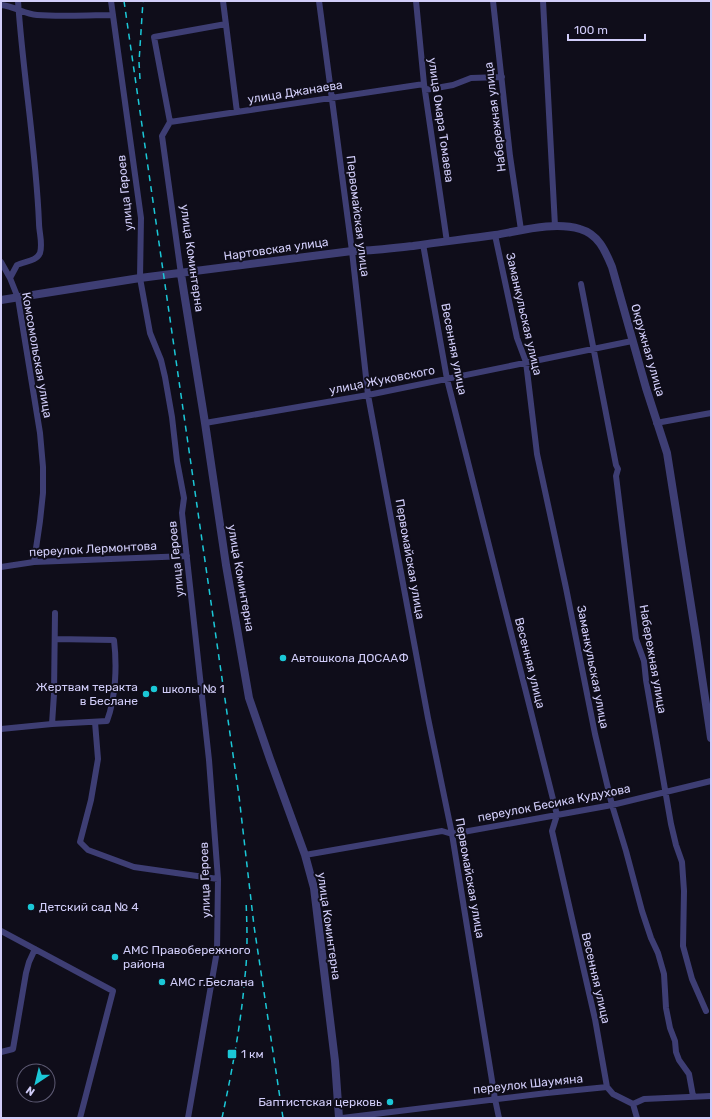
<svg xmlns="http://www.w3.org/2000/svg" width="712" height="1119" viewBox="0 0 712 1119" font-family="Rubik,sans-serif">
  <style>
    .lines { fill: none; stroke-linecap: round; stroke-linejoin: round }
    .minor { stroke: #3e3e74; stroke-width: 6 }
    .tertiary { stroke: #3e3e74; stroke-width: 8 }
    .rail { stroke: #1bc8d7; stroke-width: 1.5; stroke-dasharray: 6 5; stroke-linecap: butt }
    .poi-dot { fill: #1bc8d7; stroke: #0f0d1a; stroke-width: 1.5 }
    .labels { text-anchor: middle; stroke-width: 4; stroke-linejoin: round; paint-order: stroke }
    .street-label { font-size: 12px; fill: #d1cdf9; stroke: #0f0d1a }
    .poi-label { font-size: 12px; fill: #d1cdf9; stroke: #0f0d1a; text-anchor: start }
  </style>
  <rect width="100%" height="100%" fill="#0f0d1a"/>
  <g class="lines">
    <path class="minor" d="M18,1c5,74 18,148 21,222 0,10 4,20 1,30 -4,9 -16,8 -23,12l-7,13 8,20 22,135 3,34v26l-3,28 -6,41
      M111,1l30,217 -1,60 10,55 11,27 4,17 7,40 5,44 7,37 -2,15 27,247 9,119 -1,72 -29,167
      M223,1l14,111
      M319,1l33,250 16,144 60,323 24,116 43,265 4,19
      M416,1l8,83 23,158
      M493,1l17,155 11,74
      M543,1l12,225
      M1,5c13,1 23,9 36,10 25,2 51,0 76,0
      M425,90l28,-5 18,-7 31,-1
      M170,122l254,-38
      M495,235l22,103 9,24 11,92 29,134 29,146 17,71 14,46 16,60 9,27 7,15 6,21 2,34 4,20 5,13 1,11 3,8 10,14 4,22
      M423,244l24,135 110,436 -5,16 43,188 12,68
      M1,262l9,16
      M181,274l-19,-138 8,-14 -16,-85 72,-13
      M581,284l35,181 2,4 -2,7 20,163 8,22 2,19 25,144 5,21 6,17 2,29 -1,55 9,33 14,32
      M205,423l163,-28 264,-54
      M656,423l55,-10
      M1,567l33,-5 153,-6
      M95,722l3,37 -7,41 -11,42 8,8 46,17 84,12
      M52,724l2,-30 1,-81
      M1,729l51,-5 55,-3c9,-24 10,-56 7,-81l-59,-1
      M305,855l137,-24 10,3 160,-29 99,-24
      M1,931l112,60 -33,127
      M1,1052l12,-3 13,-76 3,-11 6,-13
      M633,1104l4,14
      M342,1118l205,-25 60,-6 6,7 20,10 11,-5 67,-3"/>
    <path class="tertiary" d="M181,274l24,149 21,142 23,133 21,61 35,96 9,33 21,173 4,57
      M1,300l139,-22 212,-27c20,0 40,-3 61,-5 27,-4 54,-7 82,-11 25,-4 59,-14 85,-6 18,5 25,21 32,38l34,121 21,65 29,184 15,101"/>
    <path class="rail" d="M124,1l115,795 15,130 29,192
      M140,79l-1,-17 4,-61
      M222,1118c10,-47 19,-94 23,-142 3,-25 2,-51 1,-76"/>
  </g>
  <g class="poi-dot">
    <circle cx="283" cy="658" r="4"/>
    <circle cx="154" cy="689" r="4"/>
    <circle cx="146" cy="694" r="4"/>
    <circle cx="31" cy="907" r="4"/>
    <circle cx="115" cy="957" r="4"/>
    <circle cx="162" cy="982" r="4"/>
    <rect x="227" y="1049" width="10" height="10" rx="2"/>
    <circle cx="390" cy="1102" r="4"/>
  </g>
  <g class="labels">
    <g class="street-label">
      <text transform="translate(295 92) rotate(-9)" y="4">улица Джанаева</text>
      <text transform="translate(495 117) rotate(-97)" y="4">Набережная улица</text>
      <text transform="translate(441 120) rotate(82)" y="4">улица Омара Томаева</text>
      <text transform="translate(125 193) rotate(-96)" y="4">улица Героев</text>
      <text transform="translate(358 216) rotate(83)" y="4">Первомайская улица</text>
      <text transform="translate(276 249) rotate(-8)" y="4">Нартовская улица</text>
      <text transform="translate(192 258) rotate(82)" y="4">улица Коминтерна</text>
      <text transform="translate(524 314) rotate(77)" y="4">Заманкульская улица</text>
      <text transform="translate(454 349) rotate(79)" y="4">Весенняя улица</text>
      <text transform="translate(648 350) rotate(74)" y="4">Окружная улица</text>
      <text transform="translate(37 355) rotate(80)" y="4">Комсомольская улица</text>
      <text transform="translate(382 380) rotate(-11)" y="4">улица Жуковского</text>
      <text transform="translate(93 549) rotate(-3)" y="4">переулок Лермонтова</text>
      <text transform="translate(176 559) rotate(-96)" y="4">улица Героев</text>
      <text transform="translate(410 559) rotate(80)" y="4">Первомайская улица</text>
      <text transform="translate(241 578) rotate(80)" y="4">улица Коминтерна</text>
      <text transform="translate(653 659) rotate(80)" y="4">Набережная улица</text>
      <text transform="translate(530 663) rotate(76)" y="4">Весенняя улица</text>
      <text transform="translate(593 667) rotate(79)" y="4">Заманкульская улица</text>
      <text transform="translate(554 803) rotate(-11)" y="4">переулок Бесика Кудухова</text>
      <text transform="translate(470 878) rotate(80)" y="4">Первомайская улица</text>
      <text transform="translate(205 880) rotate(-92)" y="4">улица Героев</text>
      <text transform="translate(329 926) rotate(82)" y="4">улица Коминтерна</text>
      <text transform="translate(596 978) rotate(77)" y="4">Весенняя улица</text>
      <text transform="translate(528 1084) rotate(-6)" y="4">переулок Шаумяна</text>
    </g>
    <g class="poi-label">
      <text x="291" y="662">Автошкола ДОСААФ</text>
      <text x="138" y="691" text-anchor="end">Жертвам теракта<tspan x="138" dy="14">в Беслане</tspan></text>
      <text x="162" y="693">школы № 1</text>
      <text x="39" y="911">Детский сад № 4</text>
      <text x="123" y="954">АМС Правобережного<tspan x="123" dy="14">района</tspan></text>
      <text x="170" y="986">АМС г.Беслана</text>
      <text x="241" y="1058">1 км</text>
      <text x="382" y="1106" text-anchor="end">Баптистская церковь</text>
    </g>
  </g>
  <rect width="712" height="1119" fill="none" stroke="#d1cdf9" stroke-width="4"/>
  <g transform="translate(36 1083) rotate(215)"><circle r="19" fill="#0f0d1a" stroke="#5d5a73"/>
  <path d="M0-3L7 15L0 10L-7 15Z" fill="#1bc8d7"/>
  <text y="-6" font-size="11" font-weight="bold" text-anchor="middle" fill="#d1cdf9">N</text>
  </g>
  <path d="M568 34v6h77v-6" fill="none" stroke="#d1cdf9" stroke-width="2"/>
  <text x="574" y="34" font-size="12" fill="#d1cdf9" stroke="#0f0d1a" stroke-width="3" paint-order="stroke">100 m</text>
</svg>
